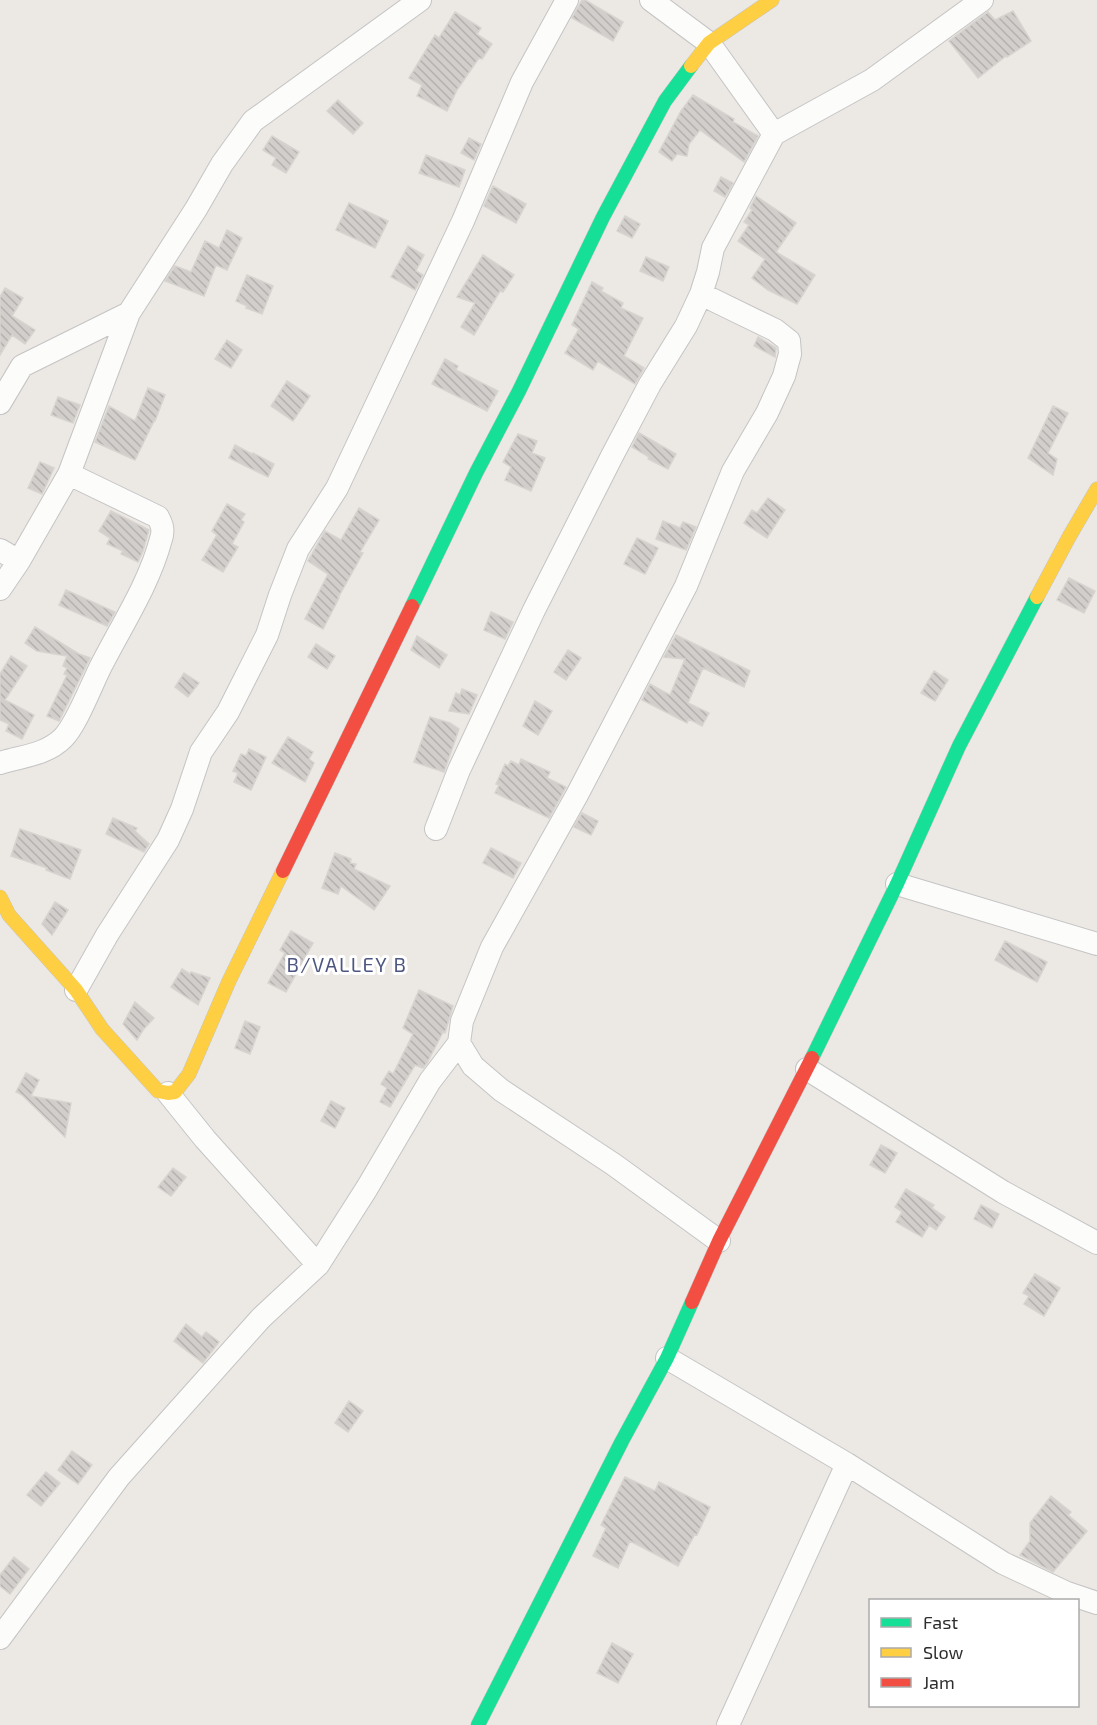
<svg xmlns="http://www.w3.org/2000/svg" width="1097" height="1725" viewBox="0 0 1097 1725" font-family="'Exo 2',sans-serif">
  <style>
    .building { fill: url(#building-back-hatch); stroke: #d7d4d0; stroke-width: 1.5 }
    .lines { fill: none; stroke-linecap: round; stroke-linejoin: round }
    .street-casing { stroke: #c5c4c5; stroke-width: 24 }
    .fast-casing { stroke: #c5c4c5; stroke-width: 15 }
    .slow-casing { stroke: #c5c4c5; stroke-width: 15 }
    .jam-casing { stroke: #c5c4c5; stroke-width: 15 }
    .street { stroke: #fcfcfb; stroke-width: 22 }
    .fast { stroke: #16e098; stroke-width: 14 }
    .slow { stroke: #ffcf43; stroke-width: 14 }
    .jam { stroke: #f24e42; stroke-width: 14 }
    .labels { text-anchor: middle; stroke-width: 6; stroke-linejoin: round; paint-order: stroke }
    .quarter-label { font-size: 20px; letter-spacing: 1.5px; fill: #4d5680; stroke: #fff }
  </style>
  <defs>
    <pattern id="building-back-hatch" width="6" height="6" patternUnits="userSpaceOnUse" patternTransform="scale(1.5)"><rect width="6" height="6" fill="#d1cecb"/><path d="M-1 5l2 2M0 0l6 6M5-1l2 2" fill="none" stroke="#b4b1af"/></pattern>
  </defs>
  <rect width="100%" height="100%" fill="#ece8e4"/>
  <path class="building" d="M582,0h3l38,22 -10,19 -41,-23z
    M1013,11l18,30 -24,16 -1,-1 -28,22 -29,-37 39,-29 7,8z
    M455,12l26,16 -4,6 15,10 -10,15 -3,-1 -22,32 -10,21 -30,-15 5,-11 -13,-7 26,-43 4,3z
    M693,95l41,24 -1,3 25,14 -14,26 -44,-32 -11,14 -2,12 -10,-2 -5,7 -13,-9 22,-41z
    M338,100l25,23 -10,11 -26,-23z
    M272,136l27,16 -13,21 -14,-8 4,-7 -13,-8z
    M469,138l12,6 -7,16 -13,-7z
    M426,155l39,15 -6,17 -40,-14z
    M721,177l12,6 -8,14 -11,-6z
    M493,186l33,18 -10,19 -32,-17z
    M756,196l40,27 -20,29 39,23 -18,29 -29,-14 -16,-12 13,-19 -27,-18 11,-16 -5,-3 8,-12 -2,-2z
    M349,203l39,18 -13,27 -39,-18z
    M625,216l15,8 -8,14 -15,-7z
    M227,230l15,8 -15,32 -11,-5 -12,31 -39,-15 10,-15 16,6 14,-31 14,7z
    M408,246l16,9 -8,16 7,4 -8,15 -24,-13z
    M483,255l31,20 -11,17 -3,-1 -26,44 -13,-8 14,-24 -18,-6z
    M646,257l23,10 -6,14 -23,-10z
    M247,275l26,11 -11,28 -16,-6 1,-2 -11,-5z
    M592,282l11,6 -2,3 22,12 -2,5 22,10 -19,38 20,12 -9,16 -37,-23 -5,9 -28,-17 14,-24 -7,-4z
    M5,288l18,10 -11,18 23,14 -10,14 -13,-9 -12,20v-58z
    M758,337l18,11 -1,9 -21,-11z
    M227,340l15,10 -11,18 -16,-9z
    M445,359l13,7 -2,4 42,21 -11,20 -55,-27z
    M287,381l23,15 -17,25 -22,-15z
    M148,388l17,7 -10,26h-1l-19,39 -40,-18 14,-36 26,15z
    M58,397l22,8 -7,18 -22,-8z
    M1053,406l15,7 -20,40 9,6 -4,16 -25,-17z
    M639,433l37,21 -8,15 -20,-10 1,-2 -17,-10z
    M518,434l19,7 -5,12 13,5 -14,33 -26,-11 6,-13 -8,-5z
    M235,445l17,9 1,-1 21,11 -6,13 -39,-19z
    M40,462l14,6 -12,26 -14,-6z
    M768,498l17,12 -18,28 -23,-15 8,-13 5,3z
    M227,504l18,10 -4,6 3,2 -12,22 6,3 -15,25 -21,-12 15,-25 -5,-4z
    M359,508l20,12 -19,32 3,1 -25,45h1l-16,31 -18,-10 23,-45 -20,-13 17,-30 16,9z
    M111,511l38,19 -6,21 -5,11 -17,-8 2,-3 -16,-7 3,-6 -11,-7z
    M663,521l17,7 3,-6 13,5 -10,23 -30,-11z
    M637,538l21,10 -13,26 -21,-10z
    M1069,578l26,13 -11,22 -27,-13z
    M66,590l49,22 -8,14 -48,-21z
    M491,612l22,10 -8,17 -21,-9z
    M35,627l44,27 11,4 -31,63 -12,-5 20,-41 -3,-1 3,-6 -4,-2 4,-10 -30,-5 -12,-8z
    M676,635l74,36 -6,16 -41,-19 -15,35 21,10 -7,13 -13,-7 -2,4 -45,-23 8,-16 20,11 15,-36 -21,-2z
    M417,636l30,19 -8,13 -28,-18z
    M316,644l19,12 -8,13 -19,-12z
    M568,650l13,8 -15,22 -12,-8z
    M11,656l16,10 -22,34 29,15 -12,24 -16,-8 3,-7 -9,-4v-46z
    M934,671l14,9 -13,21 -14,-8z
    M184,673l15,10 -11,14 -13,-10z
    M462,689l15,6 -8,19 -20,-3 7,-18 4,2z
    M535,701l17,10 -14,24 -15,-9z
    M430,717l20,6 9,6 -15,43 -30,-10z
    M288,737l25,15 -4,7 5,4 -9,19 -33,-19z
    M249,749l17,8 -15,33 -17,-8 4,-9 -5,-2 8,-17 5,2z
    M521,759l29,13 -3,6 19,9 -17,31 -54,-25 4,-8 -3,-1 9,-20 3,2 3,-5 8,4z
    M582,813l16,8 -7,14 -17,-8z
    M113,818l24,10 -2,3 14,13 -5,8 -38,-18z
    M20,829l61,21 -11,29 -24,-9 1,-2 -36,-12z
    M491,848l30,15 -8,15 -30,-15z
    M335,853l16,6 -1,4 6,1 -2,5 36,17 -16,24 -33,-24 -3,8 -16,-6z
    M55,902l13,8 -16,25 -10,-11z
    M291,931l22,12 -27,49 -18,-9 17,-30 -5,-3z
    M1005,941l42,21 -10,20 -42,-22z
    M182,969l8,5 1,-2 19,6 -12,27 -27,-18z
    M419,990l34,16 -8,27 -2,-1 -16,31 -4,5 -8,-3 -25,42 -10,-5 7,-14 -6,-4 8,-13 4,3 20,-40 -10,-6z
    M135,1002l19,16 -11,12 -6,10 -14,-16z
    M245,1021l15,6 -10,27 -15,-6z
    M26,1073l13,7 -8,16 40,7 -6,34 -43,-42 -6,-3z
    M331,1101l14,7 -10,20 -14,-7z
    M881,1145l16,8 -12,20 -15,-8z
    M173,1168l13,9 -15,19 -13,-9z
    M906,1189l28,16 -2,3 13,9 -9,13 -7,-5 -7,12 -26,-15 6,-10 -7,-5z
    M981,1205l18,9 -7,14 -18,-9z
    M1035,1274l25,14 -16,28 -20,-12 5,-8 -6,-3z
    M186,1324l16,13 4,-5 13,10 -16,21 -29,-22z
    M349,1401l14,10 -15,21 -13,-9z
    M72,1451l20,14 -14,19 -20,-14z
    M46,1472l14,11 -19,23 -14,-11z
    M625,1477l30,14 4,-9 51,25 -13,28 -2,-1 -17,32 -48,-25 -12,27 -25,-12 13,-28 -5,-3z
    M1051,1496l20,16 -3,3 19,16 -34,41 -33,-17 10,-14v-18z
    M14,1557l15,12 -19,25 -10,-8v-11z
    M612,1643l21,11 -15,29 -21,-10z"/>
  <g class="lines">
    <defs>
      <path id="street" d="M774,134l98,-54 110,-80
        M701,294l74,36 14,11 1,13 -6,22 -17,37 -34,58 -47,115 -109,209 -85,152 -30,74 -3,22 14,23 28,24 112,74 106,77
        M0,403l22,-37 107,-53
        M0,550l19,11
        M0,589l19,-28 50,-87 60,-161 67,-104 26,-45 31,-43 167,-121
        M0,763c22,-7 46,-8 63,-25 14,-14 29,-55 39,-74 21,-41 47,-80 59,-125 3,-9 1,-14 -3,-22l-89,-43
        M436,829l23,-59 75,-160 78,-154 38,-72 36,-58 15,-32 7,-22 5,-24 61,-114 -65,-91 -58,-43
        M897,884l200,60
        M76,990l31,-55 61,-95 14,-31 19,-57 27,-40 39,-77 13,-40 18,-46 39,-61 126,-267 59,-139 45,-82
        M807,1069l196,123 94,51
        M168,1093l37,46 113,126
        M667,1358l180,106 156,99 64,30 30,10
        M0,1638l119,-161 142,-159 57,-53 49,-77 63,-107 29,-38
        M728,1725l119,-261"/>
      <path id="fast" d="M412,606l64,-133 43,-82 84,-174 62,-116 26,-35
        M812,1058l85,-174 62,-138 78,-149
        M478,1725l144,-284 45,-83 25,-56"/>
      <path id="slow" d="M691,66l18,-23 63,-43
        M1037,597l32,-60 28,-48
        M0,897l9,18 67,75 26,39 56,62 10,2 7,-1 14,-18 40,-93 54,-110"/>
      <path id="jam" d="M283,871l129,-265
        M692,1302l27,-61 93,-183"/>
    </defs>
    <use href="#street" class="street-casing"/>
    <use href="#fast" class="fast-casing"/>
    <use href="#slow" class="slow-casing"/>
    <use href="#jam" class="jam-casing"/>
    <use href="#street" class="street"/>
    <use href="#fast" class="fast"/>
    <use href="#slow" class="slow"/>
    <use href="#jam" class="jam"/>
  </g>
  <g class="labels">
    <g class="quarter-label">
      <text x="347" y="972">B/VALLEY B</text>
    </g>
  </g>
  <rect x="869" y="1599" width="210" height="108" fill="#ffffff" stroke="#ababab" stroke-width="1.5"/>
  <rect x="881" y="1618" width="30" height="9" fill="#16e098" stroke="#ababab" stroke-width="1.5"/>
  <text x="923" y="1629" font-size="18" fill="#2e2e2e">Fast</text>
  <rect x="881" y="1648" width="30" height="9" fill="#ffcf43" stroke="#ababab" stroke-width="1.5"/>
  <text x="923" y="1659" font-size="18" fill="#2e2e2e">Slow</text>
  <rect x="881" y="1678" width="30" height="9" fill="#f24e42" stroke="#ababab" stroke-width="1.5"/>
  <text x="923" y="1689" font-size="18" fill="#2e2e2e">Jam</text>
</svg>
